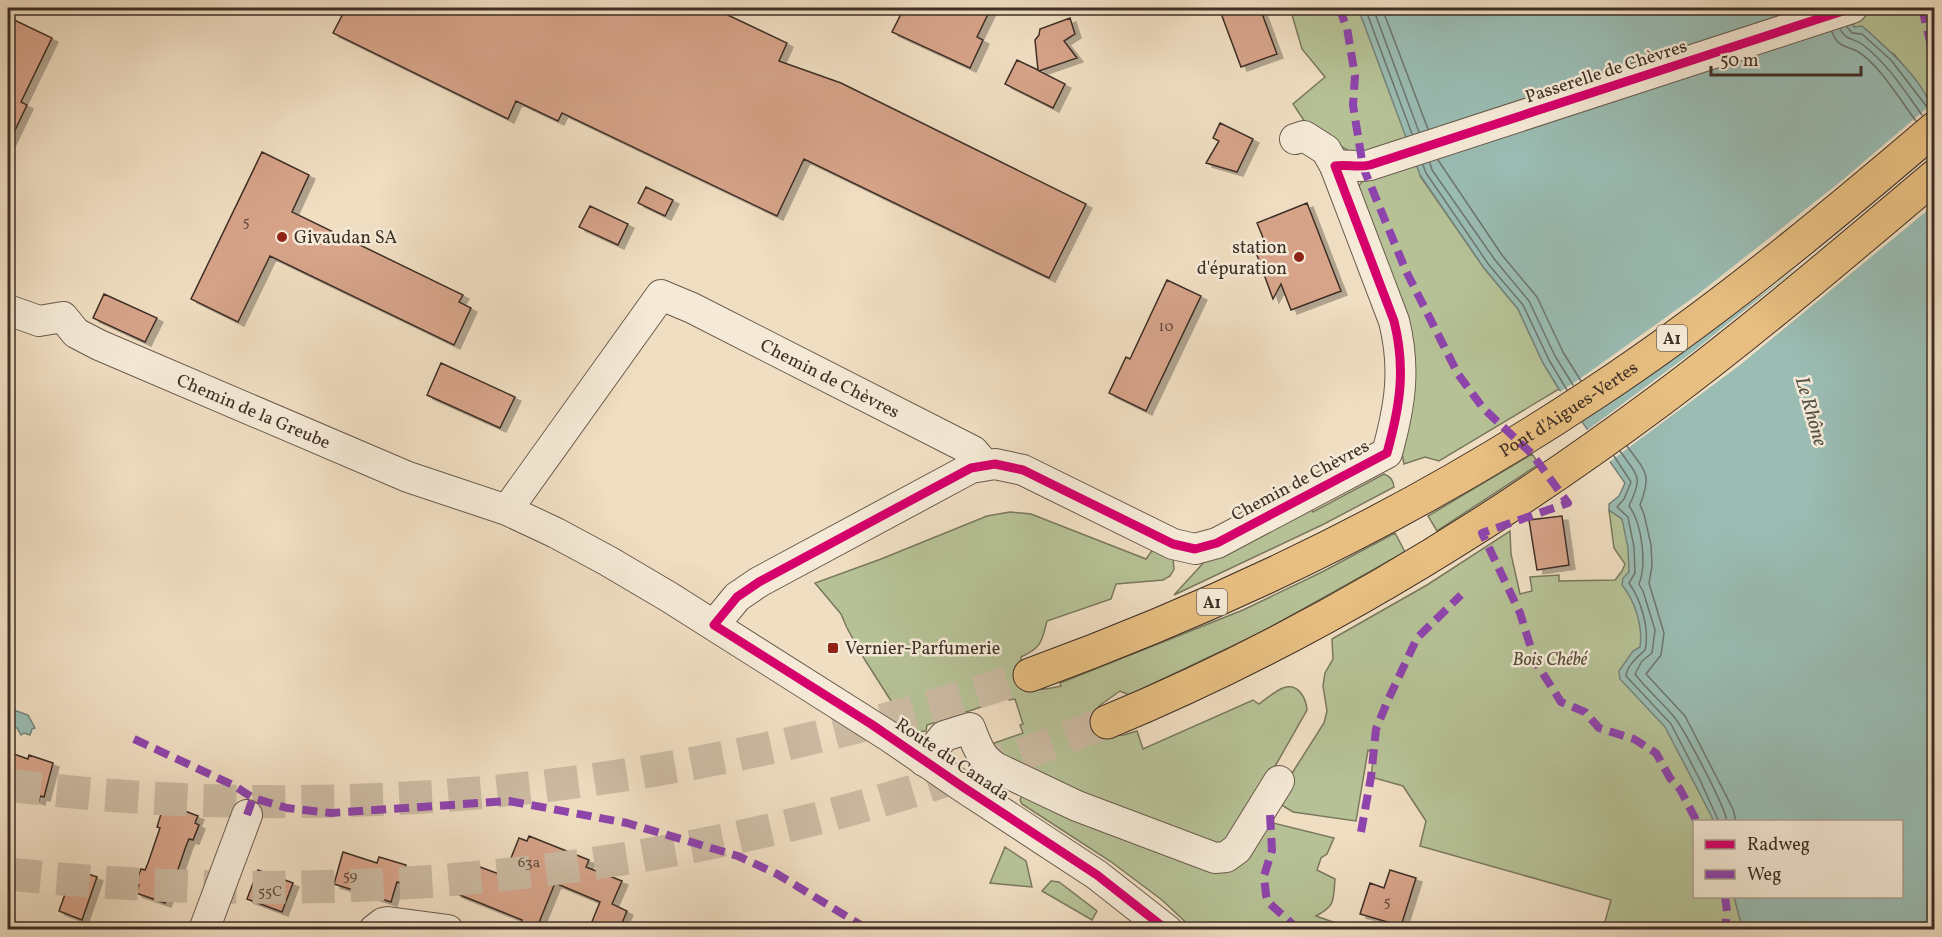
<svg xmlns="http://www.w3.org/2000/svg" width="1942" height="937" viewBox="0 0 1942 937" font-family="Vollkorn,serif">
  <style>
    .green { fill: #b6c296; stroke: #7a785e; stroke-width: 1.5 }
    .water { fill: #9abcb3; stroke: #75847b; stroke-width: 1.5 }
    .pier { fill: #f0dec2 }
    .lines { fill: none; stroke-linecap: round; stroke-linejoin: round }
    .shore { stroke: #6c766c; stroke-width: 1.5 }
    .building { fill: #d7a48a; stroke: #3e2f26; stroke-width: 1.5; filter: url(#shadow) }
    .highway-tunnel { stroke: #ccbba3; stroke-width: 33; stroke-dasharray: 33 16; stroke-linecap: butt }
    .minor-casing { stroke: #6a5b4d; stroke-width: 32 }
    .highway-casing { stroke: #3e2f26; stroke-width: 35 }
    .minor { stroke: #f5ead7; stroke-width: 30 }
    .highway { stroke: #e8bf81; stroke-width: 33 }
    .quiet { stroke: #8e44ad; stroke-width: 8; stroke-dasharray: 15 8; stroke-linecap: butt }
    .cycleway-casing { stroke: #f5ead7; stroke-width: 13 }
    .cycleway { stroke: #d6006c; stroke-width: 9 }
    .poi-dot { fill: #8f2418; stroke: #f5ead7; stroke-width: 2 }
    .labels { text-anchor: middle; stroke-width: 5; stroke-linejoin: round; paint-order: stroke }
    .number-label { font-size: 15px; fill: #644c3f }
    .shield { fill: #f5ead7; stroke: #75675b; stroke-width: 1.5 }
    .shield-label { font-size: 16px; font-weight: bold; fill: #3e2f26 }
    .street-label { font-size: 18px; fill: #3e2f26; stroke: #f5ead7 }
    .poi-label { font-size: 18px; fill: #3e2f26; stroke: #f5ead7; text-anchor: start }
    .park-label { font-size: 18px; font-style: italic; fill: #564c3c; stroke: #f5ead7 }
    .water-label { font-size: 20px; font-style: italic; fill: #555249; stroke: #f5ead7 }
  </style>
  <defs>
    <filter id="shadow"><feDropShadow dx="6" dy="4" stdDeviation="0" flood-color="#0004"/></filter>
  </defs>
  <rect width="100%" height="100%" fill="#f0dec2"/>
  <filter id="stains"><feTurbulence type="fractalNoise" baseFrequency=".00333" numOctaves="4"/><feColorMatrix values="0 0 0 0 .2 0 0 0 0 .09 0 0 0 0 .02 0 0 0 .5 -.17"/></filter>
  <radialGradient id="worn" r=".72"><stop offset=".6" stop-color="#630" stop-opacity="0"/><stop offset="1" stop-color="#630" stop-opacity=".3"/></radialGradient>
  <path class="green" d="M1290,8h226l-96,168 64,92 34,41 25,54 16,26 -120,72 -14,-4 -21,7 -3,-15 9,-70 -59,-184 21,-25 -7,-10 -23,-13 -13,-13 -20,-6 -16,-24 32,-27 -23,-28z
    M1847,8h87v89l-4,4 -35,-46 -41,-28z
    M1532,454l7,10 -102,67 -9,-15z
    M1384,474c7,3 9,6 10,13l-70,37 -150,71 32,-35 102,-58 5,10z
    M1609,510l13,9 131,302 -59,1v74l84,1 -7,33 -168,-1 8,-29 -191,-54 6,-25 -23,-35 -32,-9 3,-25 -6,-2 -12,71 -63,-9 -13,-8 -7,-1 51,-80 3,-12 -4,-25 2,-13 8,-14 -1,-20 95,-54 83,-54 1,23 9,40 12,-3 -2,-14 29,-2v6l56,-1 7,-9 3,-7 -11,-16z
    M1010,512l21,2 115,45 10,-14 17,13 1,11 -4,7 -7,4 -47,4 -5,15 -64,22c-5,21 -6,27 -26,36 3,31 7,37 40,29l-1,-3 183,-73 79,-38 73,-39 10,19 -147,82 -129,61 -9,-4 -21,15 1,14 7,16 17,-1 13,-4 6,18 110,-49 6,4c7,-5 16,-13 24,-16 15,-6 23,10 24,22l-75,132 -5,5 -143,-48 -98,-53 37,-13 -3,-8 3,-1 -8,-25 -6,1 -1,-2 -81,27 -1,6 -10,1 -16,-17 -35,-55 -18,-32 -6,-14 -26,-31 66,-24 106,-43z
    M1022,796l182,70 65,-44 65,16 -7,16 -6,4 -4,12 18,9c-2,22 1,26 -19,37l37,13h-160l-31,-29 -52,-39 -88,-57 -2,-4z
    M1005,847l21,14 6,26 -42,-4z
    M1051,881l8,1 38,29 -5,9 -50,-29z"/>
  <path class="water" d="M1358,8h489l7,19 8,-1c27,24 62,54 72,88v815l-184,1 -9,-7 -7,-26 168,-1v-74l-188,-1 -49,-94 -45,-48 -1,-8 14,-20 7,-4c3,-21 -5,-46 -18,-62l1,-7 6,-6 -1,-24 -6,-29 -13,-9v-6l10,-8 6,-13 -66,-94 -16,-26 -25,-54 -34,-41 -64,-93z
    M8,708l20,7 7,13 -3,1 -2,6 -6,-2 -3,2 -4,-7 -9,-4z"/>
  <path class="pier" d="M1934,102v103l-194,160 -132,98 -22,-32 109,-81 101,-81 -105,78 -111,76 -22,-30 23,-15 116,-83 143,-113z"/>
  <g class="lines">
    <path class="shore" d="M1365,8l47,126
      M1373,8l46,124
      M1382,8l46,121
      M1847,27l5,6 10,1 29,26 39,51
      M1840,29c6,12 14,9 22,15 26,20 42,46 60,71
      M1832,32c7,16 12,13 25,19 23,14 43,49 59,70
      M1438,160l64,95 35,42 26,55 18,29
      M1430,163l2,7 63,90 34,41 26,55 18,29
      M1423,165l3,8 63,92 34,40 26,55 18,30
      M1627,446c19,26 25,28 13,59l4,9 7,31 1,21 -3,17 15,50 -3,22 -15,19 39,42 48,93 3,13
      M1620,451c19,27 23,25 9,55 13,17 18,58 10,78l4,7 12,39 -3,23 -10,8 -7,13c12,16 28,29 40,44 10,13 51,90 52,104
      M1614,456l17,26 -7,17 -7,8 11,10 6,30 1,26 -6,10c12,17 21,46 16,67 -7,7 -18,15 -19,26l45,48 29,56 19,42"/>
  </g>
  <path class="building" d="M346,8h367l74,35 -8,18 62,22 245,121 -37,74 -245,-119 -27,57 -215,-103 -4,8 -42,-20 -8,18 -175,-86z
    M904,8h87l-14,29 6,3 -13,28 -78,-36z
    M1219,8h41l17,46 -36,13z
    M8,17l44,21 -31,64 6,3 -19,40z
    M1070,18l5,16 -11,7 13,17 -38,13 26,13 -12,24 -48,-24 12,-24 21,10 -3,-30 4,-5 1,-6z
    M1220,123l33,16 -16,33 -31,-9 13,-22 -6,-3z
    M262,152l47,23 -17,37 171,83 -4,7 12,6 -17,37 -184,-89 -32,66 -47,-23z
    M646,187l27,13 -8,16 -27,-13z
    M1307,203l34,88 -50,19 -10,-26 -8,15 -19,-52 12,-2 -9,-22z
    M590,206l38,18 -10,21 -39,-18z
    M1167,280l34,16 -55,115 -37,-18 17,-36 4,2z
    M104,294l53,24 -12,24 -52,-24z
    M441,363l74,34 -15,31 -73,-33z
    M1562,516l7,49 -32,5 -8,-50z
    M8,752l20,7 1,-4 24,8 -9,34 -4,-1 -1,5 -23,-8 2,-5 -10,-3z
    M169,805l29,11 -3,7 4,2 -6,15 -4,-1 -3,7 -12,35 3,1 -5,16 -4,-2 -3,7 -29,-10 3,-8 -4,-1 6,-15 4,1 3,-7 12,-35 -3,-1 5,-16 4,2z
    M529,836l60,24 -3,7 36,14 -10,23 15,7 -8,19h-14l-14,-6 9,-22 -45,-19 -19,47h-7l-9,-4 2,-6 -67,-27 9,-25 6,2 2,-6 27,10 1,-3 5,2 14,-35 8,3z
    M343,852l34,11 2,-6 27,8 -6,18 -3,-1 -6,20 -57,-18z
    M74,869l23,8 -15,43 -23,-9z
    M258,870l35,13 -11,29 -35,-13z
    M1390,870l26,8 -15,48 -41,-12 10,-31 14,5z"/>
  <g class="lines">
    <path class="highway-tunnel" d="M8,785c345,43 694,2 1022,-110
      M8,874c260,27 523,14 778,-48 110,-26 216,-63 321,-104"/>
    <defs>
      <g id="minor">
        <path d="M1335,166c12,-2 23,2 35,-1l482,-157"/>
        <path id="s1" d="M8,310l31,11 24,-4 13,16 23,12 309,132 99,33 49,23 52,28 61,36 221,140 73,50 134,88 70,55"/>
        <path id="s2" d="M507,510l154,-215 31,13 281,143 12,14"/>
        <path d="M714,625l23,-28 22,-15 212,-114 24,-4 28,6 150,74 22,5 22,-6 170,-90c13,-47 19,-84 7,-132l-59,-155 -9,-16 -22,-14 -9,3"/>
        <path d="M924,761l20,-25 26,-8c7,18 11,32 29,41l78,37 138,52 11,-1 11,-8 42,-68"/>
        <path d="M204,930l43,-115"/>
        <path d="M374,930l9,-7 5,-1 60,8"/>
      </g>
      <g id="highway">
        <path id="s3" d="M1030,675c200,-73 386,-163 563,-281 120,-79 232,-172 341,-265"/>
        <path d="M1107,722c198,-82 380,-193 552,-321 95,-71 185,-148 275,-224"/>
      </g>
    </defs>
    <use href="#minor" class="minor-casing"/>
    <use href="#highway" class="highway-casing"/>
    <use href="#minor" class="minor"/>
    <use href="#highway" class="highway"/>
    <path class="quiet" d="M1339,8l8,20 8,48 -2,29 10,62 43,104 52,103 25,34 49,46 36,49 -86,30 38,80 15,48 26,41 24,10 14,16 35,11 22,14 14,25 10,11 17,33
      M1922,8l12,50
      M134,739l99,46 20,13 34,10 44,5 178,-12 118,22 111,33 39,18 92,56
      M247,815l6,-17
      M1270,815l2,35 -8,26 2,19 2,7 31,28
      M1361,832l10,-55 5,-48 12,-29 29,-62 44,-43
      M1725,896l2,16 -2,18"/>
    <defs>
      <path id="cycleway" d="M1167,930l-70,-55 -134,-88 -92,-63 -157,-99 23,-28 22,-15 212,-114 24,-4 28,6 150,74 22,5 22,-6 170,-90c13,-47 19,-84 7,-132l-59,-155c12,-2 23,2 35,-1l482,-157"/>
    </defs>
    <use href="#cycleway" class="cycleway-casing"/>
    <use href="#cycleway" class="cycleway"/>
  </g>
  <g class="poi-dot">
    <circle cx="282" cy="237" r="6"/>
    <circle cx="1299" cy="257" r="6"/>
    <rect x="827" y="642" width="12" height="12" rx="3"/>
  </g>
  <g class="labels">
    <g class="number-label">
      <text x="246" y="226">5</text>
      <text x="1166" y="331">10</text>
      <text x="529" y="867">63a</text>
      <text x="350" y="880">59</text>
      <text x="270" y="896">55C</text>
      <text x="1387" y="906">5</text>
    </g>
    <g class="shield">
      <rect x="1657" y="325" width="30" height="26" rx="4.5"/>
      <rect x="1197" y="589" width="30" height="26" rx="4.5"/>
    </g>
    <g class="shield-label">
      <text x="1672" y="344">A1</text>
      <text x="1212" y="608">A1</text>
    </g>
    <g class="street-label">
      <text transform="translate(1606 71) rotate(-18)" y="6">Passerelle de Chèvres</text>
      <text dy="6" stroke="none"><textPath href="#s2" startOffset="453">Chemin de Chèvres</textPath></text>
      <text dy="6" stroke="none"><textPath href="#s3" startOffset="602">Pont d'Aigues-Vertes</textPath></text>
      <text dy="6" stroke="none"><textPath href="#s1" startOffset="272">Chemin de la Greube</textPath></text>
      <text transform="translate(1300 480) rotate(-28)" y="6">Chemin de Chèvres</text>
      <text transform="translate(953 759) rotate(34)" y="6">Route du Canada</text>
    </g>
    <g class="poi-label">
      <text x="294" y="243">Givaudan SA</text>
      <text x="1287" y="253" text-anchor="end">station<tspan x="1287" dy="21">d'épuration</tspan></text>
      <text x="845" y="654">Vernier-Parfumerie</text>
    </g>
    <g class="park-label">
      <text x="1550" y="665">Bois Chébé</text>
    </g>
    <g class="water-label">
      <text transform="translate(1812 411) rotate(74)" y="7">Le Rhône</text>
    </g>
  </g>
  <rect width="1942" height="937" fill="none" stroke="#f0dec2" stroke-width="30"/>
  <rect x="9" y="9" width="1924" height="919" fill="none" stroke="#3e2f26" stroke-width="3"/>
  <rect x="15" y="15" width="1912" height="907" fill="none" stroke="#3e2f26" stroke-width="1.5"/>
  <rect x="1693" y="820" width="210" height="78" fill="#f5ead7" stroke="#ac9f90" stroke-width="1.5"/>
  <rect x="1705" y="840" width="30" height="9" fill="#d6006c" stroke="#ac9f90" stroke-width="1.5"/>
  <text x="1747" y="850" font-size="18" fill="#3e2f26">Radweg</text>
  <rect x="1705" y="870" width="30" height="9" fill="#8e44ad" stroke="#ac9f90" stroke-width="1.5"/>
  <text x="1747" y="880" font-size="18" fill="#3e2f26">Weg</text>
  <path d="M1711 66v9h150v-9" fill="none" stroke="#3e2f26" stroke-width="3"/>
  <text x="1720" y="66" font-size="18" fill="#3e2f26" stroke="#f5ead7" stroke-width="4.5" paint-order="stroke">50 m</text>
  <rect width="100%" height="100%" filter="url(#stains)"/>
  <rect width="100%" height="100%" fill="url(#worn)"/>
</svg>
